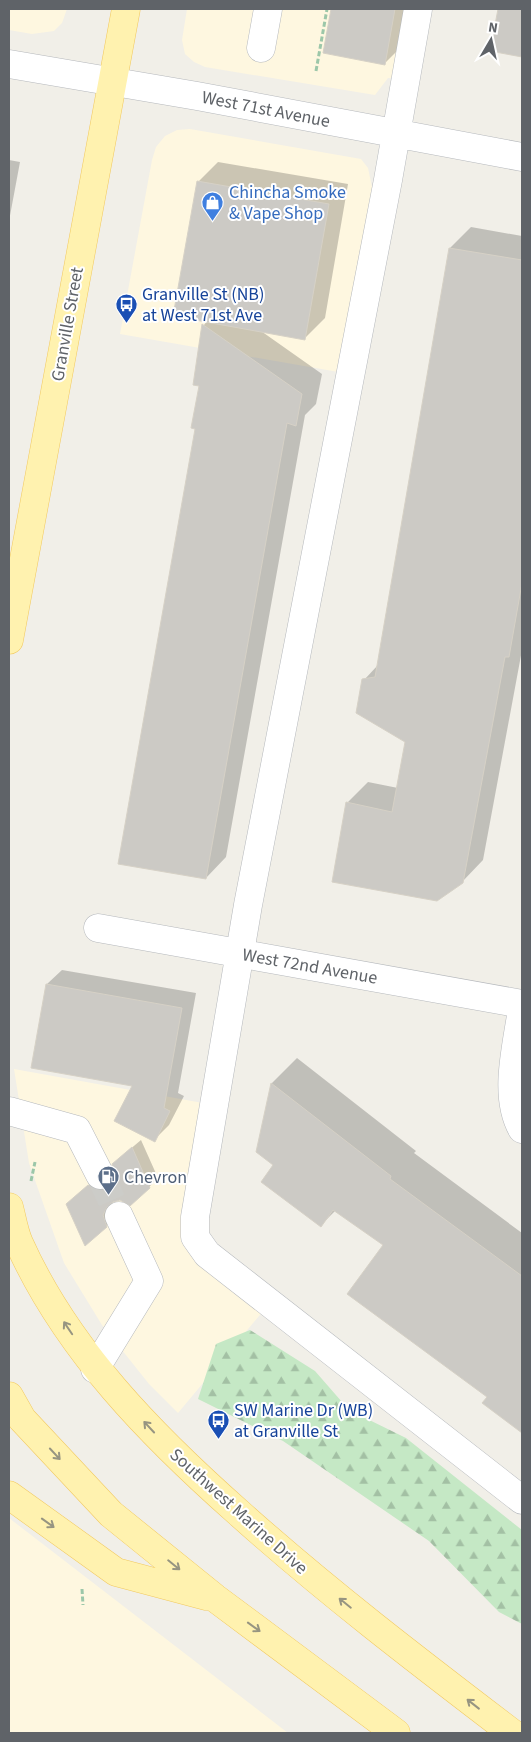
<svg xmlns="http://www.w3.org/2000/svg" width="531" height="1742" viewBox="0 0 531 1742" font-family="'Source Sans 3',sans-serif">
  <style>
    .commercial { fill: #fef7e0 }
    .forest { fill: url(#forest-firs) }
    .shadow { fill: #0003 }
    .building { fill: #cccac5; stroke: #d6d1c6 }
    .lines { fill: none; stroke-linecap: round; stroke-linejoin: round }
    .minor-tunnel { stroke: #ccccc8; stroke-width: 28; stroke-dasharray: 28 14; stroke-linecap: butt }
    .minor-casing { stroke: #b5b8bc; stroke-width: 29 }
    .major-casing { stroke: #f2c960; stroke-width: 29 }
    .path { stroke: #9cc7a9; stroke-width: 3; stroke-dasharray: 5 2.5; stroke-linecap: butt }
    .minor { stroke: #fff; stroke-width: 28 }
    .major { stroke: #fff2af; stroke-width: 28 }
    .oneway { stroke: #979581 }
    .labels { text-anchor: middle; stroke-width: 4; stroke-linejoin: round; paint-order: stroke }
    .street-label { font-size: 18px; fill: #5f6368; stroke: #fff }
    .shop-label { font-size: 18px; fill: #366cbe; stroke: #fff; text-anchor: start }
    .transit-label { font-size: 18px; fill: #164399; stroke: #fff; text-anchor: start }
    .service-label { font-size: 18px; fill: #4e5e75; stroke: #fff; text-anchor: start }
  </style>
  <defs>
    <pattern id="forest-firs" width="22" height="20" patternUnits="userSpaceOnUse" patternTransform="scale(1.25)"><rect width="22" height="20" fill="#c5e8c5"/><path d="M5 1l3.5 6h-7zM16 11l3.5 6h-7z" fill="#a3c0a4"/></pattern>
  </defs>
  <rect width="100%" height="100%" fill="#f1efe8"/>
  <path class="commercial" d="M9,9h58l-5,14 -8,8 -22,3 -23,-4z
    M187,9h231l-13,70 -17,-1 -13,17 -170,-28 -11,-5 -9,-8 -3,-14z
    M190,129l171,30 7,9 4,19 14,2 -36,185 -230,-40 32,-174 4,-13 9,-11 12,-6z
    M14,1069l200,36 -19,132 74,67 -91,109 -29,-29 -47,-59 -38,-62 -35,-100z
    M9,1518l279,215h-279z"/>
  <path class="forest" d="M250,1330l65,41 34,39 57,28 116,92v94l-23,-12 -70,-71 -146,-100 -85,-42 18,-55z"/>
  <path class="shadow" d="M332,9h72l-7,42 -12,12 -60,-11z
    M499,9h23v47l-31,-6z
    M9,160l11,2 -11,59z
    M218,162l130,22 -23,134 -20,20 -44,-7 61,43 -6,30 -11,11 -79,442 -20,21 -9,-450 3,-43 -6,-1 10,-59 3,-4 -9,-139z
    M471,227l51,9v414l-39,210 -21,22 -115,-79 21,-21 30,6 9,-47 -43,-61 14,-15 72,-417z
    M62,970l134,23 -18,100 6,3 -15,29 -15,15 -20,-55 -87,-101z
    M297,1058l119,93 -2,2 108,80v199l-38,-29 5,-7 -104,-151 -49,-35 -15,15 -46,-60 -18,-13 15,-69z
    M141,1140l17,38 -9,9 -36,13 -2,6 3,11 -8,9 -30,-30 22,-19 10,6 7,-2 7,-25z"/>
  <path class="building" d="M331,9h64l-10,56 -62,-12z
    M498,9h24v48l-32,-6z
    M197,181l132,23 -24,136 -132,-24z
    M449,248l73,12v323l-13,74h-4l-42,226 -26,18 -105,-19 14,-80 46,10 13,-70 -49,-29 6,-34 13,-2z
    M202,324l100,70 -6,32 -9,-3 -81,456 -88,-15 77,-435 -4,-1 8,-42 -6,-1z
    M46,984l136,24 -18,100 6,3 -15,31 -41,-21 18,-35 -101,-18z
    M271,1083l120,93 -1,3 132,97v157l-40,-30 5,-6 -140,-103 36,-49 -50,-35 -12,17 -60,-45 12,-17 -17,-13z
    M132,1147l18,41 -20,18 -10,-6 -7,2 -6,5 -4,8 4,12 -22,19 -19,-42 22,-19 11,6 9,-2 5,-5 3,-8 -4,-12z"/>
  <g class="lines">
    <path class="minor-tunnel" d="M100,1175l19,41"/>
    <defs>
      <path id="minor" d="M418,9l-30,171 -140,725 -53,312v20l12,17 315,246
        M261,48l7,-39
        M9,64l188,32 325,61
        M98,928l424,76
        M522,1009c-5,37 -19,86 0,120
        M9,1111l68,19 23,45
        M95,1369l54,-88 -30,-65"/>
      <path id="major" d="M9,640l117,-631
        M9,1207c3,11 5,25 10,36 48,107 133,193 220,270 87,78 180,149 273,220
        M9,1396l13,23 89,95 104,84 181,135
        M9,1495l107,77 90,24"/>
    </defs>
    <use href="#minor" class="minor-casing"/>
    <use href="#major" class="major-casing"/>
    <path class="path" d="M316,71l11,-62
      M31,1181l4,-19
      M82,1589l1,16"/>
    <use href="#minor" class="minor"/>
    <use href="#major" class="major"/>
  </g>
  <defs><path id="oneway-shaft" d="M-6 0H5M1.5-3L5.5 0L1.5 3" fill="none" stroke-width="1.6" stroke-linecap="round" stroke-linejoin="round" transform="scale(1.25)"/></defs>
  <g class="oneway">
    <use href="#oneway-shaft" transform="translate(68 1328) rotate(-124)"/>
    <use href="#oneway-shaft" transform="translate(149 1427) rotate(-133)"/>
    <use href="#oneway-shaft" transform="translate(55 1454) rotate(47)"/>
    <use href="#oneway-shaft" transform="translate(48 1523) rotate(36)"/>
    <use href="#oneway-shaft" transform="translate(174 1565) rotate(39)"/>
    <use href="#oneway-shaft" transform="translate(345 1603) rotate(-141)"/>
    <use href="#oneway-shaft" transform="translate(254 1627) rotate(36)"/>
    <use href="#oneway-shaft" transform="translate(473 1704) rotate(-142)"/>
  </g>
  <defs>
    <symbol id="shop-pin" viewBox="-11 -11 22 30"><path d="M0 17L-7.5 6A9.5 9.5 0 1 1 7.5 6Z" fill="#3f7fe0" stroke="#fff"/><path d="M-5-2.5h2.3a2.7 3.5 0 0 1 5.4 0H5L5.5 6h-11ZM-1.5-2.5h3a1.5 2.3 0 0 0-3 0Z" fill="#fff"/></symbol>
    <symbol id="bus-pin" viewBox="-11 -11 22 30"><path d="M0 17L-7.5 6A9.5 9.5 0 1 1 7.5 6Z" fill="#1a4fb4" stroke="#fff"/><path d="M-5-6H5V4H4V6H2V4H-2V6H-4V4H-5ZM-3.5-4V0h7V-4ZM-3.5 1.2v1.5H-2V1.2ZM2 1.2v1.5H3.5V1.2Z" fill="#fff"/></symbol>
    <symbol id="fuel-pin" viewBox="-11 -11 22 30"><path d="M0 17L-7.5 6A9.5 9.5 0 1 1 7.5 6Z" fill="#5c6f8a" stroke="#fff"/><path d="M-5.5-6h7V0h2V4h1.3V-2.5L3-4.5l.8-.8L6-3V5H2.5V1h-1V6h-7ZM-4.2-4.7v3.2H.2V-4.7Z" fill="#fff"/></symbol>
  </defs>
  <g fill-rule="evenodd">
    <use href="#shop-pin" x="200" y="190" width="25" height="34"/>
    <use href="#bus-pin" x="114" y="292" width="25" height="34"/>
    <use href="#fuel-pin" x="96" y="1164" width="25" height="34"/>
    <use href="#bus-pin" x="206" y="1408" width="25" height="34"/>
  </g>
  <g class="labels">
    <g class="street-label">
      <text transform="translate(266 109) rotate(11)" y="6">West 71st Avenue</text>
      <text transform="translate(67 324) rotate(-80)" y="6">Granville Street</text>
      <text transform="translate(310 966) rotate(10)" y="6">West 72nd Avenue</text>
      <text transform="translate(239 1511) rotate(42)" y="6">Southwest Marine Drive</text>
    </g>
    <g class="shop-label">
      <text x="229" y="198">Chincha Smoke<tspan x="229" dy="21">&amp; Vape Shop</tspan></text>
    </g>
    <g class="transit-label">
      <text x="142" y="300">Granville St (NB)<tspan x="142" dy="21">at West 71st Ave</tspan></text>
      <text x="234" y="1416">SW Marine Dr (WB)<tspan x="234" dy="21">at Granville St</tspan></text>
    </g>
    <g class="service-label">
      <text x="124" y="1183">Chevron</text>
    </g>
  </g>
  <rect width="531" height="1742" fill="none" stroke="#5f6368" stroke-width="20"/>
  <g transform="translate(491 40) rotate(9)" stroke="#ffffff" stroke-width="4" paint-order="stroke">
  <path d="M0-4L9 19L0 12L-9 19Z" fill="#5f6368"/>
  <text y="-8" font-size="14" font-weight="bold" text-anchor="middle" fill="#5f6368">N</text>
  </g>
</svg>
